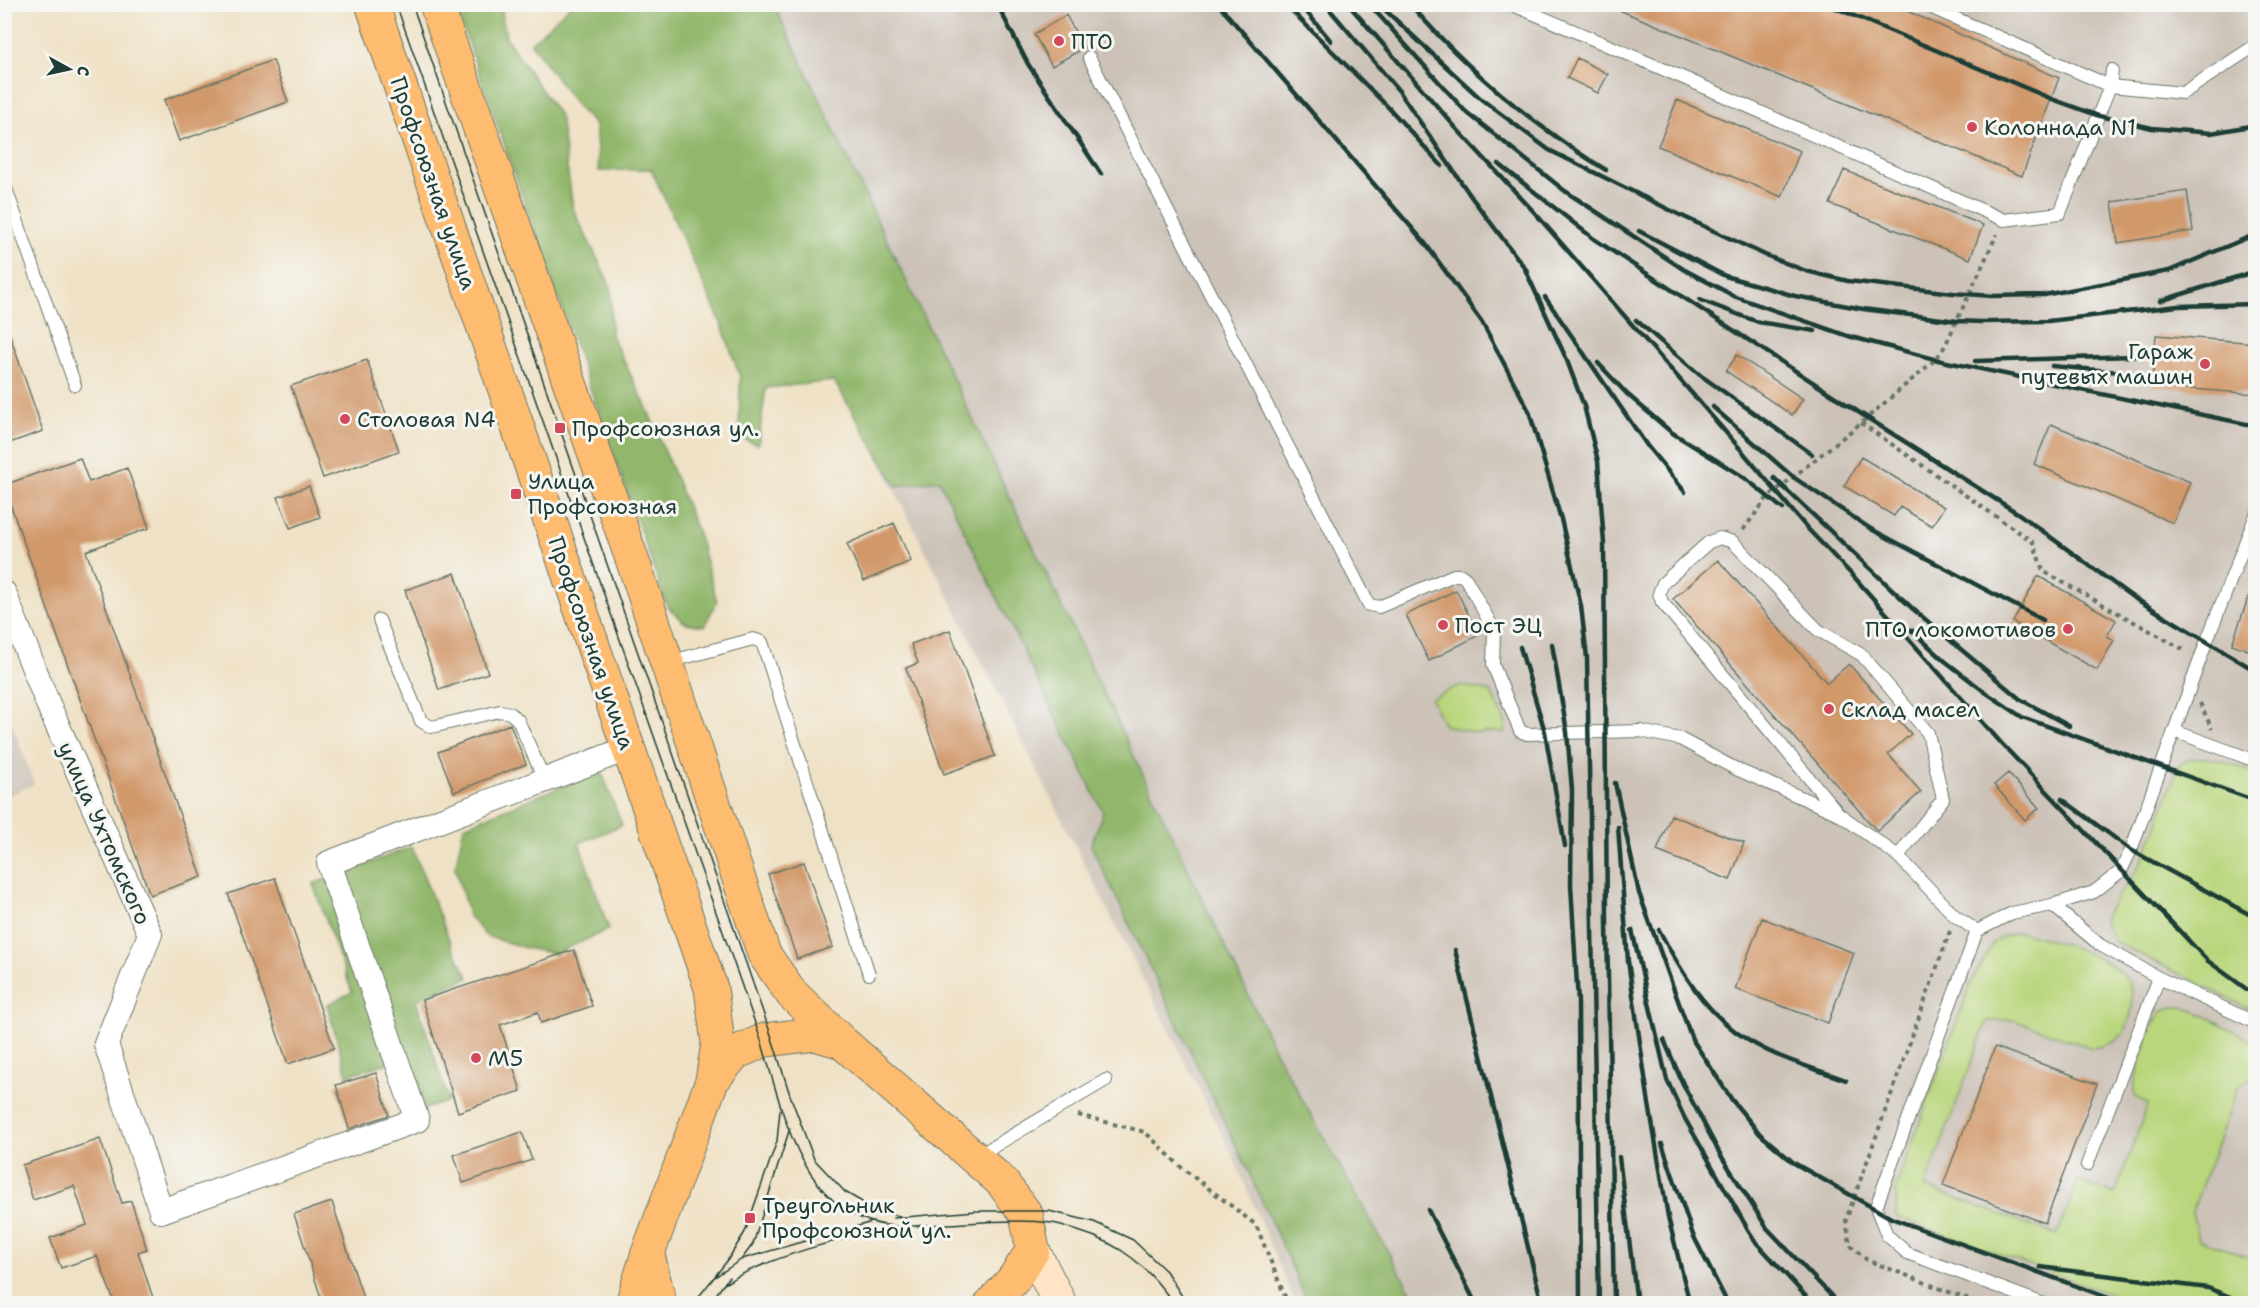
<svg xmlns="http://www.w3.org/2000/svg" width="2260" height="1308" viewBox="0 0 2260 1308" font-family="'Shantell Sans',sans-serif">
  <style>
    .industrial { fill: #ccc2b8 }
    .green { fill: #b9d67c; stroke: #6c8a58; stroke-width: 1.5 }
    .forest { fill: #92b76c; stroke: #587a50; stroke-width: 1.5 }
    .building { fill: #d1986b }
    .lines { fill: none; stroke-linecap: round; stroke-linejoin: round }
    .lane-casing { stroke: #687667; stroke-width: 14 }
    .street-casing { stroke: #687667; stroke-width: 26 }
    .secondary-casing { stroke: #687667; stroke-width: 35 }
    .primary-casing { stroke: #687667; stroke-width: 35 }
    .path { stroke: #687667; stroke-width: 4; stroke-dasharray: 4.5 4.5; stroke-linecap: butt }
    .lane { stroke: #fff; stroke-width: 12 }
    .street { stroke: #fff; stroke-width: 24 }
    .secondary { stroke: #ffe4c6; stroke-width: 33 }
    .primary { stroke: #febc70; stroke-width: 33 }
    .tram { stroke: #1f3d34; stroke-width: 1.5 }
    .rail { stroke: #1f3d34; stroke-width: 4.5 }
    .poi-dot { fill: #d1495b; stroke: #f6f6f2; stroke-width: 2 }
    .labels { text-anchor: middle; stroke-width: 6; stroke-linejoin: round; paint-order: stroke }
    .poi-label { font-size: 22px; fill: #1f3d34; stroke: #f6f6f2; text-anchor: start }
    .street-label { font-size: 22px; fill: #1f3d34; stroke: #f6f6f2 }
  </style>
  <rect width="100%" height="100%" fill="#f6f6f2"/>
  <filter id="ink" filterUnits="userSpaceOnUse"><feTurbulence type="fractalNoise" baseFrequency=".0167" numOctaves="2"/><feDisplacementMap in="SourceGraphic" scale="12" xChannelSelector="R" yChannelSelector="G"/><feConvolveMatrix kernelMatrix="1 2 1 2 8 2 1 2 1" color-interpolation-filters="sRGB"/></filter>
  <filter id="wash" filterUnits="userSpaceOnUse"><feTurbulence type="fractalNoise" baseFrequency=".008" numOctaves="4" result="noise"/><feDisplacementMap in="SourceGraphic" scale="24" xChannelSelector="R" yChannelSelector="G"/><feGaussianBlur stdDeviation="1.35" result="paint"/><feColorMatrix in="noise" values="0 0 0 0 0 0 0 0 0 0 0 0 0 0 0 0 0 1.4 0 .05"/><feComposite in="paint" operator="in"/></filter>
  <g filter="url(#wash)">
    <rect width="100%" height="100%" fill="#efe1c5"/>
    <path class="industrial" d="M597,5h1658v1298h-960l-64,-151 -396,-779z
      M4,702l30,82 -29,13h-1z"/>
    <path class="green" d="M1460,685l31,7 14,30 -1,10 -29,1 -31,-8 -13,-26z
      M2207,758l18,4 30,11v239l-141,-71 -10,-21c8,-22 26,-36 37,-57 16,-31 25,-67 39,-99l10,-5z
      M2017,932c32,6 83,20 107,44 12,11 9,34 4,48 -6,17 -19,22 -36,24l-79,-28 -26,1 -62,166 132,48 21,-54 37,13 33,-90c-6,-3 -11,-5 -14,-11 -2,-8 17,-67 23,-75 4,-8 14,-12 23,-11 21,3 56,26 75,36v31l-17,14 -46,124 6,27 57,21v43h-121l-238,-86v-30l75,-204 22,-40 9,-6z"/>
    <path class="forest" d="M455,5h46l5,33 54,79 13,92 38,78v48l35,71 52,127 19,69 -13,24 -19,-3 -18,-17z
      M571,5h203l502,1048 132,234 12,16h-112l-57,-126 -160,-332 12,-33 -164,-332 -42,6 -63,-105 -68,7 -8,57 -19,-8 1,-60 -18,-52 -71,-156 -52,2 -4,-46 -17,-17 -47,-65z
      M601,770l21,55 -43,18 30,86 -54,25 -29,-6 -40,-12 -17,-20 -14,-48 9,-42z
      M412,847l40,100 17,31 -53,22 33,101 -28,9 -16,-52 -58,17 -20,-70 25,-13 -39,-108z"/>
    <g id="blocks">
      <path class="building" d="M1891,4l168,74 -37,98 -415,-171z
        M1066,15l18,33 -32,18 -18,-32z
        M1577,58l31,16 -10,19 -31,-15z
        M273,60l15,42 -109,39 -15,-41z
        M1677,100l123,51 -18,46 -124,-51z
        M1844,170l139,55 -13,34 -140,-55z
        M2187,191l6,40 -75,12 -6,-41z
        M4,327h3l36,104 -39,14z
        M2156,335l100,8v51l-104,-8z
        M1737,355l66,44 -11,16 -66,-44z
        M367,360l32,91 -76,27 -32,-92z
        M2051,424l139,58 -17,41 -139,-59z
        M1861,457l83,50 -12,19 -32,-19 -6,9 -50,-30z
        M80,458l9,24 38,-14 22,60 -63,23 116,326 -52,18 -146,-408v-2z
        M309,486l11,31 -30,11 -12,-31z
        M894,523l17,38 -47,20 -17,-37z
        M1718,560l109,123 22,-19 62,70 -23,20 33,38 -44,39 -204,-232z
        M455,573l33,100 -49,17 -34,-100z
        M2038,576l78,44 -9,16 7,4 -17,30 -84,-48z
        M2253,584h3v69l-24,-9z
        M1456,590l23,45 -50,26 -23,-46z
        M950,630l45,126 -51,18 -38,-106 12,-5 -7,-19z
        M510,724l16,40 -72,28 -16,-40z
        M2008,773l31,35 -14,12 -31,-35z
        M1671,815l73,28 -14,37 -73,-29z
        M804,862l29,85 -36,12 -29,-85z
        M275,878l59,170 -46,16 -60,-170z
        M1762,918l92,35 -26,70 -93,-34z
        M574,950l18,56 -51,17 -3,-11 -38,13 21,66 -63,21 -36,-112z
        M1995,1047l102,37 -52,139 -102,-38z
        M376,1073l13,42 -40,14 -13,-44z
        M522,1132l10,28 -69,23 -9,-28z
        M100,1139l22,64 9,-2 16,48 -9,3 17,52h-40l-18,-48 -36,12 -11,-30 37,-13 -13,-39 -41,14 -11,-35z
        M332,1202l33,102h-42l-29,-90z"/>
    </g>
  </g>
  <g filter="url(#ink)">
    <use href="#blocks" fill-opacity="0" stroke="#687667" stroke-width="1.5"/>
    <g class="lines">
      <defs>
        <path id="lane" d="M1511,4l175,75 318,141 56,-7 50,-127 2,-16
          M1923,4l187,82 73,7 73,-48
          M1089,57l280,548 10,2 75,-32h7l5,4 28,51 -1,35 27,66 7,3 113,-3 40,8 56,30 103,45
          M4,183l71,202
          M379,620l42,101 10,6 5,-1 64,-15 10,2 8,7 27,61
          M669,662l84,-23 9,3 107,332
          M2174,731l82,30
          M1898,856l-59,-42 -177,-212 -3,-9 4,-10 46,-41 11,-4 13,4 85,88 44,25 66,78 15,66 -45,57 57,60 22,15
          M2052,905l48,40 59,33 97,45
          M976,1157l130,-77
          M2087,1165l72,-187
          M2044,1304l-137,-51 -20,-18 -11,-28 101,-276 35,-18 40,-8 42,-13 27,-21 10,-21 75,-207 50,-128"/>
        <path id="street" d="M4,593l44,111 102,230 -44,110 55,167 256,-91 -88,-257 300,-115"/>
        <path id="secondary" d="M1033,1250l27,54"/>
        <path id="primary" d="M372,4l339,984 7,55 -6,38
          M436,4l203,575 125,375 28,40 50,48 159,139 25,33 7,36 -20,30 -22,24
          M648,1255l12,49
          M632,1304l16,-51 64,-172 23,-28 30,-13 50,-6 27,8"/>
      </defs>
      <use href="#lane" class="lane-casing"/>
      <use href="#street" class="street-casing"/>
      <use href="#secondary" class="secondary-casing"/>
      <use href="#primary" class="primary-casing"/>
      <path class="path" d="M1861,423l172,119 10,29 143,80
        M1743,530l25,-33 93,-74 75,-64 9,-13 52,-112
        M2200,703l12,26
        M1950,931l-104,289 4,25 17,15 113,44
        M1078,1115l67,17 37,36 74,57 32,79"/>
      <use href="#lane" class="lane"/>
      <use href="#street" class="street"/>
      <use href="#secondary" class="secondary"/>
      <use href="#primary" class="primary"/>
      <path class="tram" d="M396,4l365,1036c20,64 37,161 111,182 9,3 19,4 28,5
        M412,4l359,1031 19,60 24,64 31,33 34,20 21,4
        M893,1218l83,-7h73l45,11 39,18 33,31 21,33
        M741,1260l12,-16 37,-116
        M712,1279l30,-20 130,-37
        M724,1284c45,-27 121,-48 173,-56 22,-4 46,-3 69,-5 27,-2 59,-4 86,0 9,1 18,5 26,8 44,13 70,36 96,73
        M693,1304l34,-43 18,-29 32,-91 3,-31
        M709,1304l20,-27"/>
      <path class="rail" d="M997,4l31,60 73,110
        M1218,4l207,239 57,79 47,89 32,108 20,87 6,52 12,646
        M1285,4l103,103 54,59
        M1300,4l31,37
        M1325,4l74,87 73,107 56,74
        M1348,4l108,124 79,85 207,238 65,77 48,50 147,166 206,217 48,35
        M1369,4l96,107 100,80 118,78 53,28 112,39 94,25 314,65
        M1410,4c56,65 123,121 196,166
        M1826,4l226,95 47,17 53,12 59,5 45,-8
        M1384,9l97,90 68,51 131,65 85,40 41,16 42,10 105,12 39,3 52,-1 125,-24 87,-37
        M1499,164l95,75 272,178 153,97 112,82 125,75
        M1639,231l86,45 70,20 68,13 94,12 25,1 66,-1 130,-15 78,-2
        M1523,265l43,93 18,48 14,55 6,83 3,379 7,381
        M1545,297l103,150 37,45
        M1700,300l58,22 57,9
        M2160,301l96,-30
        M1636,320l64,55 112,79
        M1975,361l190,-6
        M1598,363l29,31 44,38 74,46 38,31
        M2052,366l79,7
        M1713,407l80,70 78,52 172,91
        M1774,478l139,131 107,90 49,27
        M1911,630l34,31 40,31 37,25 234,84
        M1552,644l15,88 5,58 -1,95 7,117 2,302
        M1520,647l25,85 20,114
        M1615,783l24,110 53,146 40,61 28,34 34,29 97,55 234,86
        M2062,799l69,51 125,68
        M1618,827l10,134 21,143 19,113 22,87
        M1632,930l35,150 17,37 70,123 59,64
        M1659,930c26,49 53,94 105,119 25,13 55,21 82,31
        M1455,950l87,354
        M1664,1040l19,44 37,70 47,74 72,76
        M1662,1144l31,91 35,69
        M1619,1157l18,147
        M1428,1210l48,94
        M2040,1267l168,21 40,16"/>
    </g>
  </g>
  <g class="poi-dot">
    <circle cx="1059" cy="41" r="6"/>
    <circle cx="1972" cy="127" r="6"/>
    <circle cx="2205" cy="364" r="6"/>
    <circle cx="345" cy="419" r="6"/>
    <rect x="554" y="422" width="12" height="12" rx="3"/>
    <rect x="510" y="488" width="12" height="12" rx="3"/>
    <circle cx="1443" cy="625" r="6"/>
    <circle cx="2068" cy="629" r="6"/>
    <circle cx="1829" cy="709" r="6"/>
    <circle cx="476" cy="1058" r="6"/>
    <rect x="744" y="1212" width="12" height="12" rx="3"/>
  </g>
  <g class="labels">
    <g class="poi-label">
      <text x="1071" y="49">ПТО</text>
      <text x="1984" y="135">Колоннада N1</text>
      <text x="2193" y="359" text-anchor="end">Гараж<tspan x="2193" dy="25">путевых машин</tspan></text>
      <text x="357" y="427">Столовая N4</text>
      <text x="572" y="436">Профсоюзная ул.</text>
      <text x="528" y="489">Улица<tspan x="528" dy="25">Профсоюзная</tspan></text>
      <text x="1455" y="633">Пост ЭЦ</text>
      <text x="2056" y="637" text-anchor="end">ПТО локомотивов</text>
      <text x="1841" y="717">Склад масел</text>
      <text x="488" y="1066">М5</text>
      <text x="762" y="1213">Треугольник<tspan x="762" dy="25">Профсоюзной ул.</tspan></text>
    </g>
    <g class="street-label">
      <text transform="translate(434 183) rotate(71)" y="8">Профсоюзная улица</text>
      <text transform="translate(592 643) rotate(71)" y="8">Профсоюзная улица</text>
      <text transform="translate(105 833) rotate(66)" y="8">улица Ухтомского</text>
    </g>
  </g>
  <rect width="2260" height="1308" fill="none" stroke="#f6f6f2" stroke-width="24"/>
  <g transform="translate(69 69) rotate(98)" stroke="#f6f6f2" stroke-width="4.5" paint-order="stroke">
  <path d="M0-4.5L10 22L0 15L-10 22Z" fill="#1f3d34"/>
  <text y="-9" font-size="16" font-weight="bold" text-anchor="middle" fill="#1f3d34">С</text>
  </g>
</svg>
